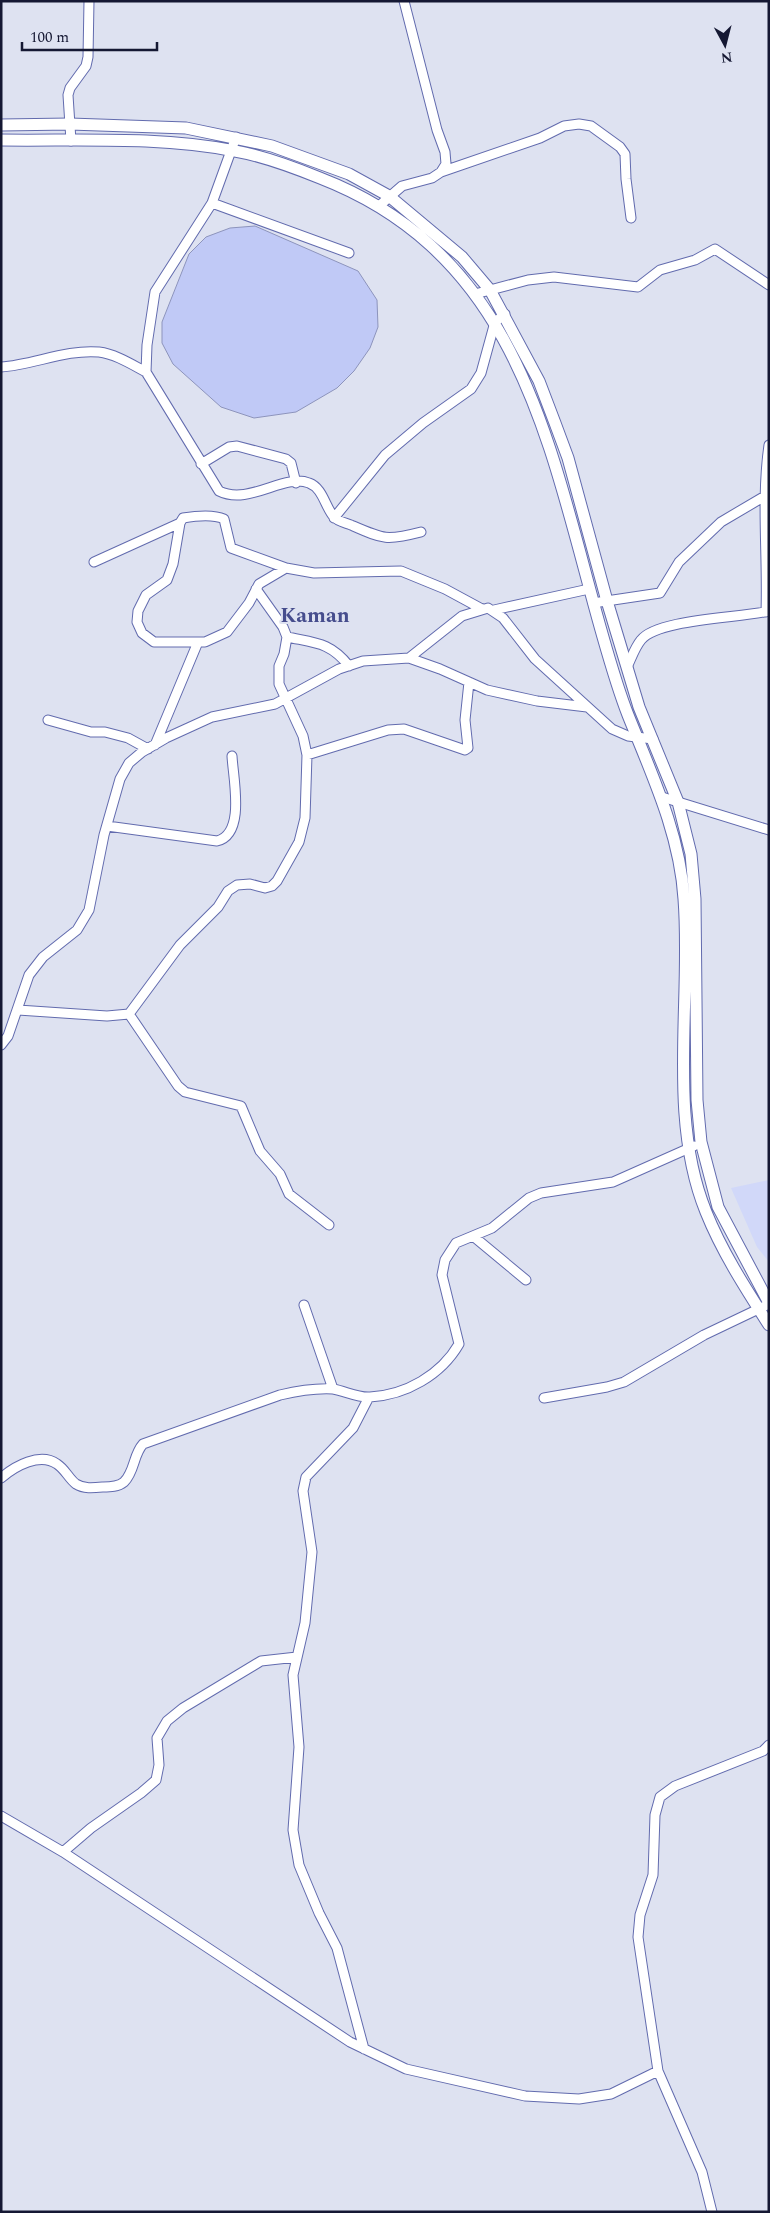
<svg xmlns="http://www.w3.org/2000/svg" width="770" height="2213" viewBox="0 0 770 2213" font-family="Spectral,serif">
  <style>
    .built { fill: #d1d8f9 }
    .water { fill: #c0c9f6; stroke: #8d94bc }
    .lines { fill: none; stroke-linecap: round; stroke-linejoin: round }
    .minor-casing { stroke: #626bae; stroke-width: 11 }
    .major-casing { stroke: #626bae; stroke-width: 13 }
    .minor { stroke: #fff; stroke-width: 9 }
    .major { stroke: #fff; stroke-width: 11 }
    .labels { text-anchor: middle; stroke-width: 4; stroke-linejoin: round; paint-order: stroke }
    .quarter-label { font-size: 21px; font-weight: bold; fill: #464d8d; stroke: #dee2f1 }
  </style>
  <rect width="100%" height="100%" fill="#dee2f1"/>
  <path class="built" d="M769,1180v82l-12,-15 -26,-59z"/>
  <path class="water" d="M255,226l103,45 19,29 1,27 -8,21 -16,23 -17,17 -41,24 -42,6 -33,-11 -48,-43 -11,-21v-21l27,-68 17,-17 24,-9z"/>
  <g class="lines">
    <defs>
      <path id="minor" d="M236,137l-24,66 -57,89 -8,53 -1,27 73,119c30,15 65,-18 90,-8 14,5 16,24 25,34 3,4 12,6 17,8 32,14 35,16 70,7
        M71,141l-3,-46 2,-7 16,-22 2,-9 1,-56
        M441,172l99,-34 24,-12 15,-2 12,2 29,21 5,7 1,25 5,39
        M212,203l137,50
        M379,206l23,-20 30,-8 9,-6 5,-8 -1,-12 -8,-22 -33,-129
        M475,294l53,-14 26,-3 84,10 22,-17 35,-10 20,-11 54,36
        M1,367c32,-2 65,-18 98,-15 16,2 32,12 47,20
        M201,464l28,-17 8,-1 49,13 5,4 5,20
        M334,518l51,-63 38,-32 48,-34 10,-16 14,-51 10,-8
        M94,562l86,-39
        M286,568l-27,16 -10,19 -22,29 -22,10h-51l-12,-9 -5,-11 1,-11 8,-16 21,-15 6,-16 7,-41 3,-5c12,-2 30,-4 41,1l7,29 55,20 28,5 87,-2 44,18 37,20
        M593,603l67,-10 19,-31 42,-40 44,-26
        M494,610l95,-21
        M766,612c2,-56 -5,-111 3,-167
        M287,637c28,6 43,5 62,29
        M409,658l31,11 47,21 50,11 50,6
        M627,667c4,-8 8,-20 14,-27 16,-21 99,-22 128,-29
        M48,720l43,12h14l23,6 20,11
        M155,745l43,-103
        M307,755l81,-25 16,-1 61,21 3,-2 -3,-28 4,-38
        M662,797l107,33
        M107,826l110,15c29,-7 16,-63 15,-85
        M18,1010l89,6 22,-2 51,-69 38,-38 10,-16 9,-6 13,-1 15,4 7,-2 5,-5 22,-39 6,-24 2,-63 -4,-19 -24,-52v-18l5,-12 3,-17 -4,-10 -27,-38
        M129,1014l49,72 7,6 56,14 19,45 20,23 9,20 40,31
        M1,1045l7,-9 21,-61 14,-18 34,-27 12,-20 15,-75 16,-56 9,-16 13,-11 24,-14 46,-21 63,-13 64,-35 24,-8 46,-3 53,-42 26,-8 15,10 32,41 77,70 16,7 25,3
        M473,1236l53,44
        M304,1305l29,84
        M544,1398l63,-11 17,-5 80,-47 65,-31
        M1,1478c14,-12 39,-26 56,-14 8,5 12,15 19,20 8,5 17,4 27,3 7,0 15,0 21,-5 11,-11 9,-27 19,-38l137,-49c17,-4 35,-7 53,-6 12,2 25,9 37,8 36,-2 71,-22 89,-53l-17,-69 3,-15 11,-17 36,-15 37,-30 12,-5 72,-11 81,-36
        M1,1816l62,36 287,190 56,27 119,27 54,3 32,-5 47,-23 -20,-134 2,-22 13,-40 2,-60 5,-18 15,-11 88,-35 6,-6
        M63,1852l28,-24 50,-35 15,-13 3,-15 -2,-27 10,-17 16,-13 78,-47 36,-4
        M364,2049l-27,-101 -18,-35 -20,-48 -6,-35 6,-83 -6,-72 12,-52 7,-71 -9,-61 3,-14 47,-49 16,-31
        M658,2071l44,101 10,40"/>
      <path id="major" d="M1,125l69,-1 116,4 86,18 77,28 40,22 73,61 28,33 49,91 16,42 13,35 39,143 32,106 39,95 13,52 4,45 2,201 4,42 17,65 51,96
        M1,140c78,1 158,-4 234,11 29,5 58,16 85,27 201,78 229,268 281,452 8,28 16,57 27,85 24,60 52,119 56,184 8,101 -17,217 22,313 16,40 40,77 63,113"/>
    </defs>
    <use href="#minor" class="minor-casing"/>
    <use href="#major" class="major-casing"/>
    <use href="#minor" class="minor"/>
    <use href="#major" class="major"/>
  </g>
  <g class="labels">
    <g class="quarter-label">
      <text x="315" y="622">Kaman</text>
    </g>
  </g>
  <rect width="770" height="2213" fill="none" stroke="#151833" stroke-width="5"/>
  <g transform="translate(725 45) rotate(173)" stroke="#dee2f1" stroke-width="4" paint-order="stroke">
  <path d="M0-4L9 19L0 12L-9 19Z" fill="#151833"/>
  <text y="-8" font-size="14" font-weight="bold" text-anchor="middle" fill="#151833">N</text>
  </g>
  <path d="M22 42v8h135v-8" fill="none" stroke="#151833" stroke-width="2.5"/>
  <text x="30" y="42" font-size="15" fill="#151833" stroke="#dee2f1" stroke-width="4" paint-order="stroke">100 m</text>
</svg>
